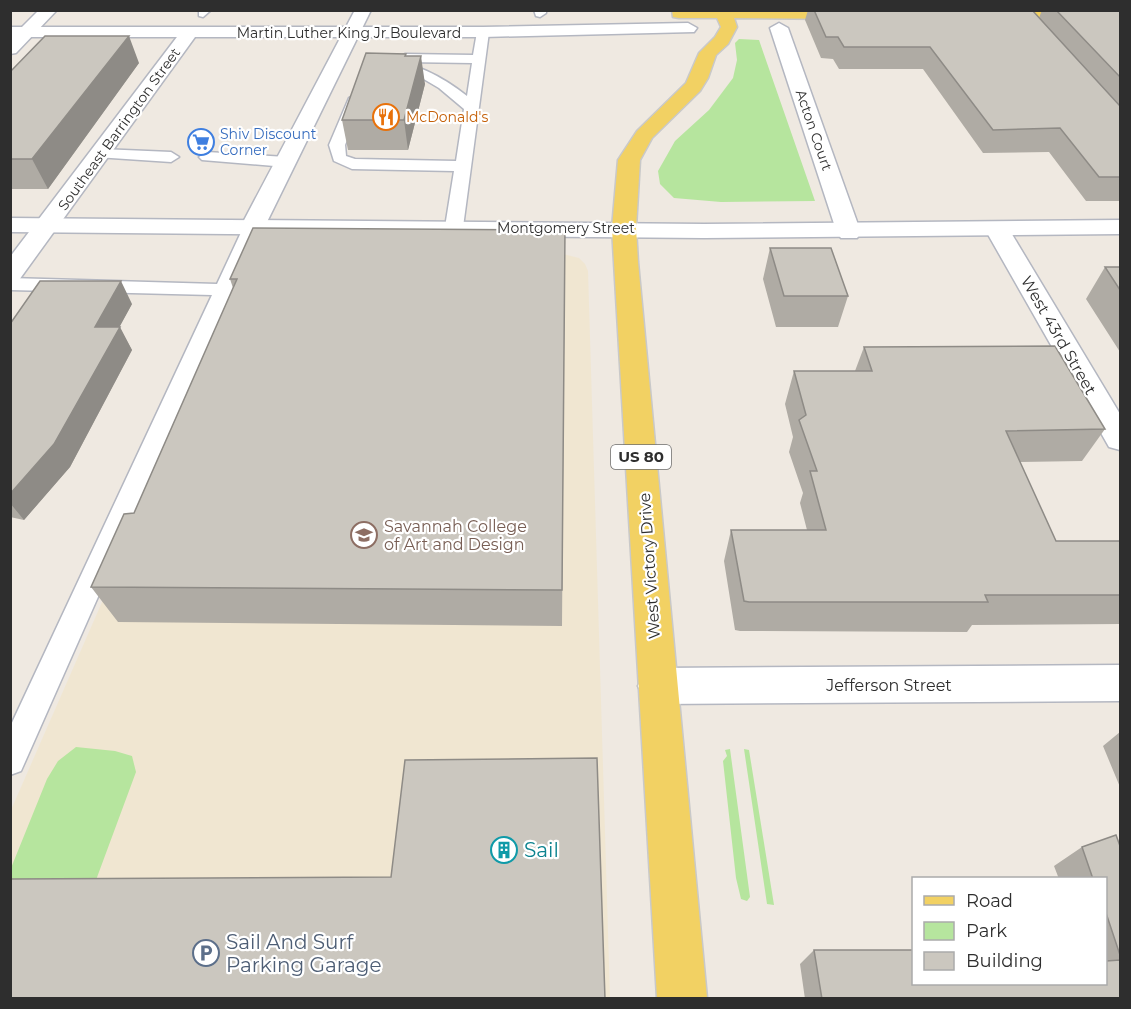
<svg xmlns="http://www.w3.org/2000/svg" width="1131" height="1009" viewBox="0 0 1131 1009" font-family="Montserrat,sans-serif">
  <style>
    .education { fill: #f0e6d1 }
    .green { fill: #b6e59e }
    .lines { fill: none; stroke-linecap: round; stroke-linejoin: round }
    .lane-casing { stroke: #b4b7c1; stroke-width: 3 }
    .street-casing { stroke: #b4b7c1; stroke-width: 3 }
    .secondary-casing { stroke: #b4b7c1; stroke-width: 3 }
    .primary-casing { stroke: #c9c9c9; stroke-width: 3 }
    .lane { fill: #fff; fill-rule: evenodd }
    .street { fill: #fff; fill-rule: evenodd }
    .secondary { fill: #fff; fill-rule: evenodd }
    .primary { fill: #f2d163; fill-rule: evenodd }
    .wall { fill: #afaba4 }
    .shaded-wall { fill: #8e8b86 }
    .building { fill: #cbc7bf; stroke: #8e8b86; stroke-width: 1.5 }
    .labels { text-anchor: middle; stroke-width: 4.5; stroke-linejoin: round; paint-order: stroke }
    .far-street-label { font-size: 14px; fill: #2e2e2e; stroke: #fff }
    .far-food-label { font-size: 14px; fill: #c56008; stroke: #fff; text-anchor: start }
    .far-shop-label { font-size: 14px; fill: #366cbe; stroke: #fff; text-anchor: start }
    .shield { fill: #fff; stroke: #6d6d6d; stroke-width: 1.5 }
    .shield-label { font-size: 15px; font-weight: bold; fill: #2e2e2e }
    .street-label { font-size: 16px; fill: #2e2e2e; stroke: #fff }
    .education-label { font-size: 16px; fill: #785e54; stroke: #fff; text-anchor: start }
    .near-culture-label { font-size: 20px; fill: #0d838f; stroke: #fff; text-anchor: start }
    .near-service-label { font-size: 20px; fill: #4e5e75; stroke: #fff; text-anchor: start }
  </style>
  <rect width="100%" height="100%" fill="#efe9e1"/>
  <path class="education" d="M258,246l297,6 24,6 6,6 3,7 22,727h-599v-188z"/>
  <path class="green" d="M739,39l20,1 56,161 -94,1 -47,-4 -14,-14 -2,-13 17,-30 34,-31 24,-32 4,-18 -2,-17z
    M76,747l39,4 17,5 4,16 -50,135h-75v-39l36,-89 11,-18z
    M730,749l20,148 -3,4 -6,-2 -5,-21 -13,-117 4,-5 -2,-6z
    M744,749l5,1 25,155 -7,-1z"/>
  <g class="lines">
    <defs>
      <path id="lane" d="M199,10h12l-8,7 -4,-1z
        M534,10h12v3l-6,4 -4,-1z
        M483,28l6,4 -26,195 -9,5 -9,-5 9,-56 -102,-2 -18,-8 -5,-16 20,-47 7,-4 7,4 -18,47 1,11 9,3 101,2 8,-52 -25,-21 -17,-10 -36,-6 -2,-3c19,-18 67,14 83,27l5,-33 -67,-1 -7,-4 7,-4 68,1 4,-23z
        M101,149l70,3 8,5 -8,5 -75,-5 -3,-3z
        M207,152l79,5 8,5 -8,5 -84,-7 -3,-3z
        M253,221l9,5 -241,545 -11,4v-48l202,-432 -202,-5v-12l207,6 27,-58z"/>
      <path id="street" d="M39,10h18l-41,43 -6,1v-15z
        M355,10h16l-106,216 -4,5h-16l-4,-5z
        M779,23l9,5 73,205 -4,5h-16l-4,-5 -67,-205z
        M189,28l6,1 3,4 -3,4 -176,243 -9,2v-25l173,-228z
        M998,224l8,2 4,5 110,183v36l-11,-3 -123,-216 4,-5z
        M1120,665v36l-462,3 -14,-5 -6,-13 6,-13 14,-5z"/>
      <path id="secondary" d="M688,23l9,5 -3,4 -211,5h-473v-10h473z
        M10,218l694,6 416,-4v14l-416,4 -694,-6z"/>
      <path id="primary" d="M672,10h186l2,4 -8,5 -118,-1 3,9 -9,17 -12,11 -8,23 -8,13 -48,47 -12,22 -4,68 2,34 69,736h-50l-45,-770 6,-68 19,-29 49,-48 13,-30 16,-16 6,-10 -4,-9h-38l-6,-1z
        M984,10h136v9h-130l-6,-1 -2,-4z"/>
    </defs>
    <use href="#lane" class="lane-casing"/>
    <use href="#street" class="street-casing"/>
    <use href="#secondary" class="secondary-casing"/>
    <use href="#primary" class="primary-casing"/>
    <use href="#lane" class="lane"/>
    <use href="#street" class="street"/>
    <use href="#secondary" class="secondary"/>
    <use href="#primary" class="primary"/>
  </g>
  <path class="wall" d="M808,10h224l7,8 3,-8h78v191h-34l-37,-49 -66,1 -60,-84h-84l-6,-10 -12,-1 -16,-38z
    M406,56l19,28 -17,66h-60l-6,-30z
    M139,63l-91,126h-38v-117z
    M565,230l-3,396 -444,-4 -27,-35 43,-74 99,-225 -3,-9z
    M770,248l78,48 -10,31h-62l-13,-48z
    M1105,267h15v85l-34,-53z
    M132,304l-13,23 13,23 -62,117 -46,53 -14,-3v-193z
    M864,347l241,82 -23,32 -62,1 36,79h64v83l-148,1 -5,7 -227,-1 -5,-1 -11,-69 7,-31h76l-7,-27 3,-10 -14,-41 4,-15 -8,-33 9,-33h61z
    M1120,732v55l-17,-41z
    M1120,846v153h-315l-5,-35 14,-14 292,34v-105h-47l-5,-13 28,-19z"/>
  <path class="shaded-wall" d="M129,36l10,27 -91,126 -16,-30z
    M421,56l4,28 -17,66 -4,-30z
    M121,281l11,23 -25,46 -12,-23z
    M120,327l12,23 -62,117 -46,53 -14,-17v-9z"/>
  <path class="building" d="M814,10h218l88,96v71h-21l-39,-49 -67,2 -63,-83h-86l-6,-10h-12z
    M1056,10h64v67z
    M45,36h84l-97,123h-22v-87z
    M366,53l40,1 -1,2h16l-17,64h-62z
    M253,228l312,2 -3,360 -471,-3 33,-73 10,-1 103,-234h-7z
    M770,248h61l17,48h-64z
    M1105,267h15v23z
    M40,281h81l-26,46h25l-66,117 -44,50v-170z
    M1055,346l50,83 -99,2 50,110h64v54h-135l3,7h-239l-5,-1 -13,-71h95l-16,-59h7l-18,-51 7,-5 -12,-44h78l-8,-24z
    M597,758l8,241h-595v-120l381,-2 14,-117z
    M1116,835l4,11v109l-14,-42v-34h-13l-11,-32z
    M814,950h100v34h192v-23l14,-1v39h-298z"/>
  <defs>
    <symbol id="restaurant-ring" viewBox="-11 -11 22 22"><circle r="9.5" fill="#fff" stroke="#e8710a" stroke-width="1.5"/><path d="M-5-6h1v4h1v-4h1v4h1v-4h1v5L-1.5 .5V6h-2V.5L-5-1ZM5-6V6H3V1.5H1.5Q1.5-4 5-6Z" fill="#e8710a"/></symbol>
    <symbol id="supermarket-ring" viewBox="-11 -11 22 22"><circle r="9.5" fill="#fff" stroke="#3f7fe0" stroke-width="1.5"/><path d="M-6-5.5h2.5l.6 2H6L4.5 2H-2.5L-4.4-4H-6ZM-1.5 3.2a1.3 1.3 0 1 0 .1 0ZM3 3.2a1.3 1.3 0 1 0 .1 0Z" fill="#3f7fe0"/></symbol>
    <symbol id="university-ring" viewBox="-11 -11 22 22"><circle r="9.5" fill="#fff" stroke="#8d6e63" stroke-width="1.5"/><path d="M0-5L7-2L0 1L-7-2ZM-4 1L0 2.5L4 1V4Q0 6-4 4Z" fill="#8d6e63"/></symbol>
    <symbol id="building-ring" viewBox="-11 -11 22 22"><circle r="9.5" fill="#fff" stroke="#0f9aa8" stroke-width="1.5"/><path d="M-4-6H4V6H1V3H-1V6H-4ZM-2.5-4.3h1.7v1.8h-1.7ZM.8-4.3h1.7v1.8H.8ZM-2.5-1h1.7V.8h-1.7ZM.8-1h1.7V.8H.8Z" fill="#0f9aa8"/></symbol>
    <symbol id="parking-ring" viewBox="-11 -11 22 22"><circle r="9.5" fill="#fff" stroke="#5c6f8a" stroke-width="1.5"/><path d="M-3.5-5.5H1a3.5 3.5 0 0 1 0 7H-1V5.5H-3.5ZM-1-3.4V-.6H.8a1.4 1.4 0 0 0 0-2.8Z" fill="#5c6f8a"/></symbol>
  </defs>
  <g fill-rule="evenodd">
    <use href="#restaurant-ring" x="371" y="102" width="30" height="30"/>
    <use href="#supermarket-ring" x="186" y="127" width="30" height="30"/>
    <use href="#university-ring" x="349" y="520" width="30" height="30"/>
    <use href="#building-ring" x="489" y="835" width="30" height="30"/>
    <use href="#parking-ring" x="191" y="938" width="30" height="30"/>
  </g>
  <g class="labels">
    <g class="far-street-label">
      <text x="349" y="38">Martin Luther King Jr Boulevard</text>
      <text transform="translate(119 129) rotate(-54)" y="5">Southeast Barrington Street</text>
      <text transform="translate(814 130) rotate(71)" y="5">Acton Court</text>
      <text x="566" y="233">Montgomery Street</text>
    </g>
    <g class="far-food-label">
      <text x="406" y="122">McDonald's</text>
    </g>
    <g class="far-shop-label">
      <text x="220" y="139">Shiv Discount<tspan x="220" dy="16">Corner</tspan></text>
    </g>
    <rect class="shield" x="611" y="445" width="60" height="24" rx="4.5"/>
    <g class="shield-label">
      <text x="641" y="462">US 80</text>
    </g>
    <g class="street-label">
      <text transform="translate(1059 335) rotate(60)" y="6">West 43rd Street</text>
      <text transform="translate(649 566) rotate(-94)" y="6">West Victory Drive</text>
      <text x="889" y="691">Jefferson Street</text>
    </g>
    <g class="education-label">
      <text x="384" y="532">Savannah College<tspan x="384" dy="18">of Art and Design</tspan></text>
    </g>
    <g class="near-culture-label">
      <text x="524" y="857">Sail</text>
    </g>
    <g class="near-service-label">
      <text x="226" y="949">Sail And Surf<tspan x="226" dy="23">Parking Garage</tspan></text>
    </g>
  </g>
  <rect width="1131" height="1009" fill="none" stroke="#2e2e2e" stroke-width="24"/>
  <rect x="912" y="877" width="195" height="108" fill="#ffffff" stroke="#ababab" stroke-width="1.5"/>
  <rect x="924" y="896" width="30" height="9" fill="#f2d163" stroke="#ababab" stroke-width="1.5"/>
  <text x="966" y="907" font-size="18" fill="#2e2e2e">Road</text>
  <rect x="924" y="922" width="30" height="18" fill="#b6e59e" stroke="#ababab" stroke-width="1.5"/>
  <text x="966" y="937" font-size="18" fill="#2e2e2e">Park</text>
  <rect x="924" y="952" width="30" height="18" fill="#cbc7bf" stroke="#ababab" stroke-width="1.5"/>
  <text x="966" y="967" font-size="18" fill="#2e2e2e">Building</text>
</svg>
